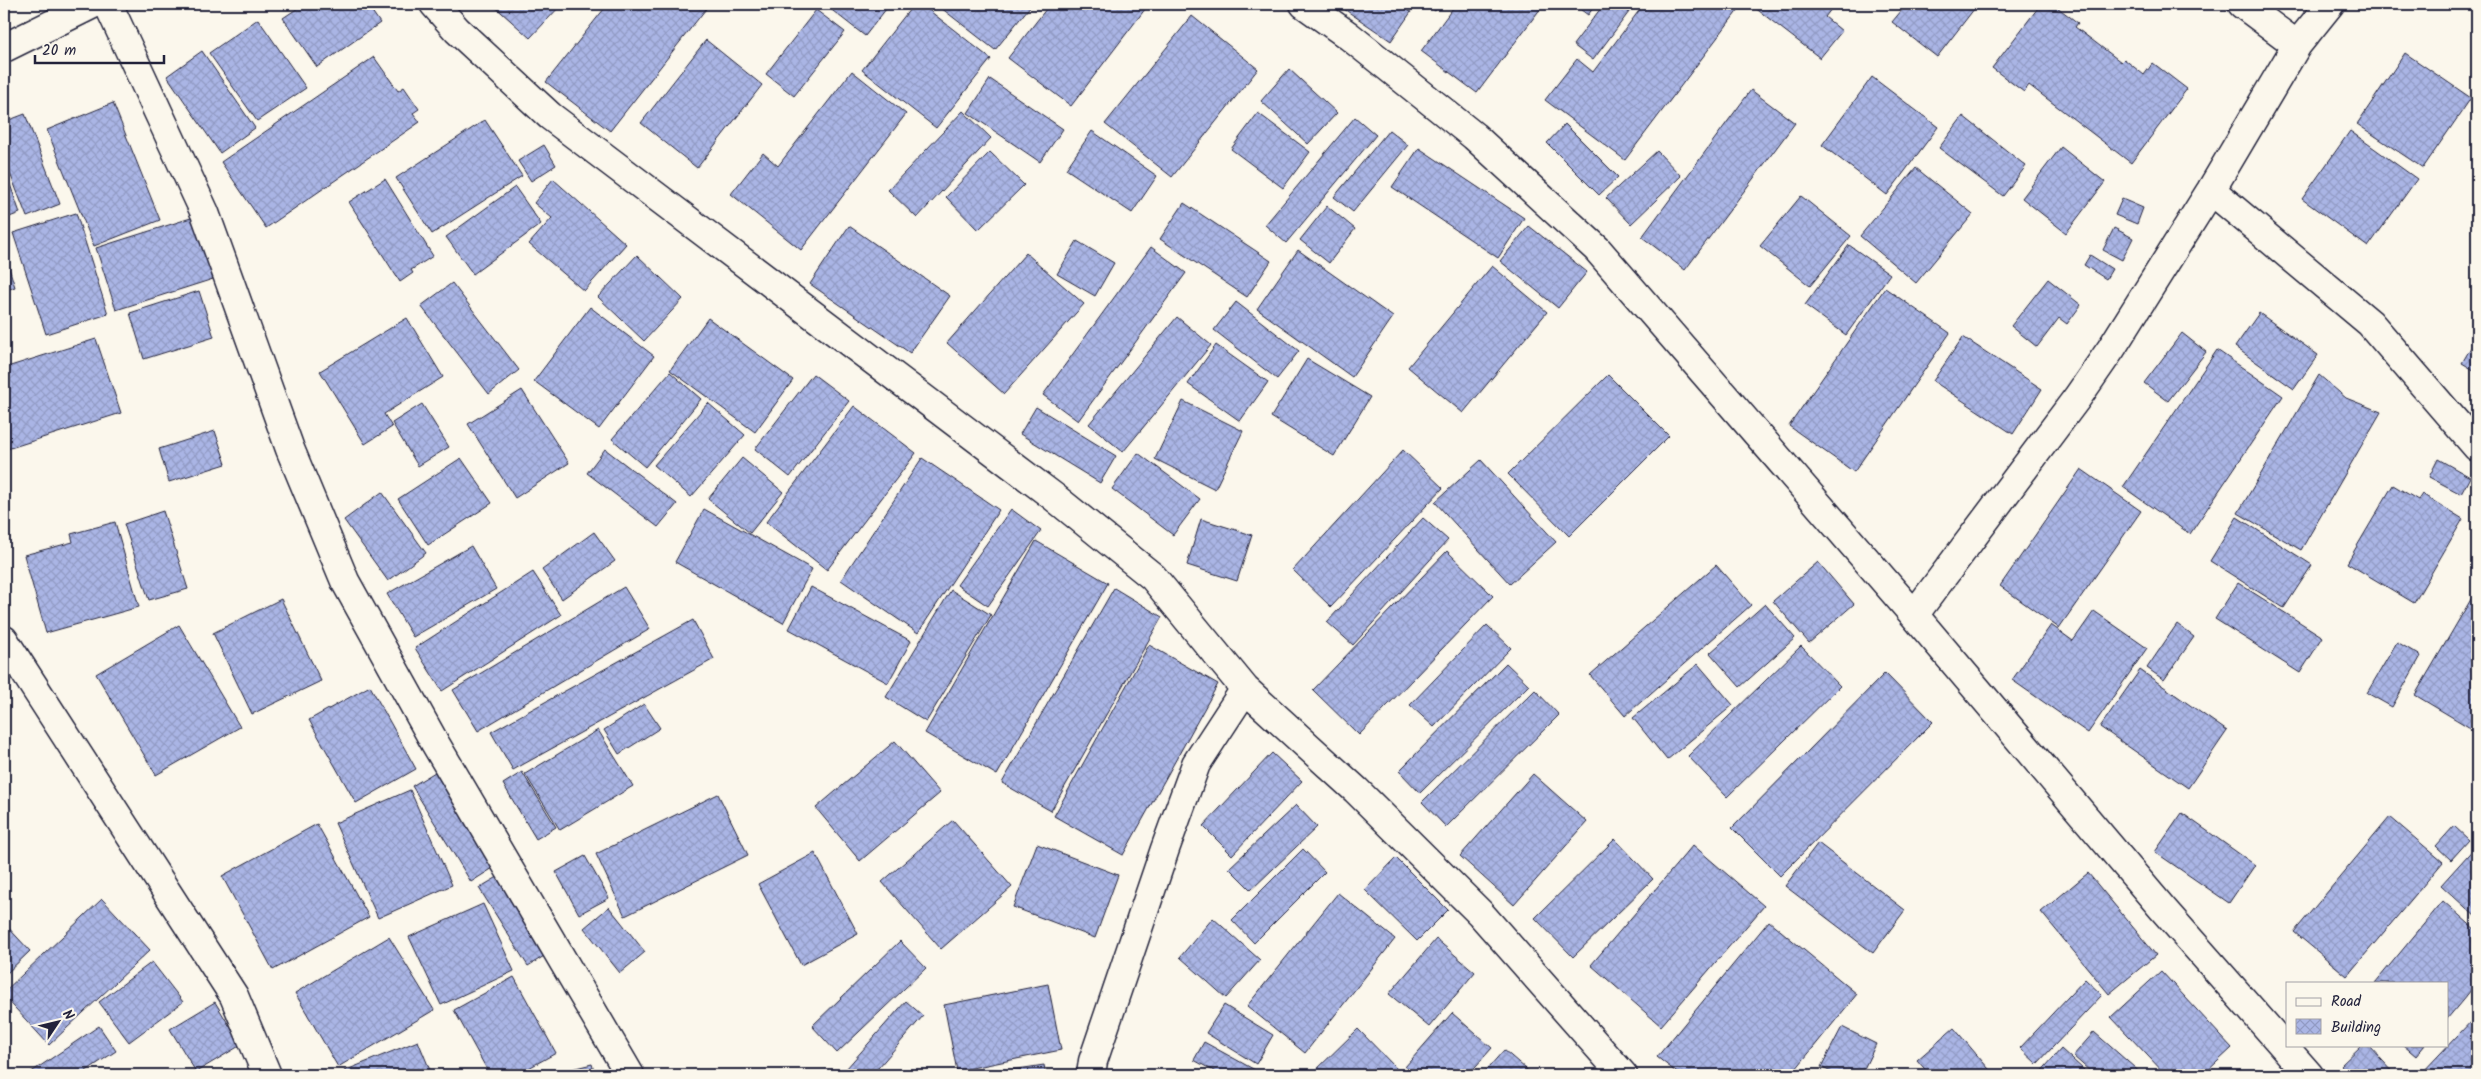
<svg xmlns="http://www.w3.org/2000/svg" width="2481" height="1079" viewBox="0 0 2481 1079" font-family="Kalam,sans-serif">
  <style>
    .building { fill: url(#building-cross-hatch); stroke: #22223b }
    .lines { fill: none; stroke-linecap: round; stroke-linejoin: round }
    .street-casing { stroke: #22223b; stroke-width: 31 }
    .street { stroke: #fbf7ec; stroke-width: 28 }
  </style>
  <defs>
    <pattern id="building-cross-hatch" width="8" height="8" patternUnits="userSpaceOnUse" patternTransform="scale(1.25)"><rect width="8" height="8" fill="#aab5e5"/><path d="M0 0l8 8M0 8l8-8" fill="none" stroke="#929bc5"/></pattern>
  </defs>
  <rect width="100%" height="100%" fill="#fbf7ec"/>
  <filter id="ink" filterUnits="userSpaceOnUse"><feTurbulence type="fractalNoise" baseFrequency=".02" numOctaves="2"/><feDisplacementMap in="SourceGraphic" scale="10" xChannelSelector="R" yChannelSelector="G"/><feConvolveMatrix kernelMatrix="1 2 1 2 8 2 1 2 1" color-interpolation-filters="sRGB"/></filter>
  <g filter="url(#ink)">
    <path class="building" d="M304,4h63l13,19 -63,44 -34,-49z
      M492,4h70l-32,34z
      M608,4l101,1 -99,126 -64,-49z
      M824,4h66l-25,32z
      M914,4h7l70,55 -55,69 -74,-58z
      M936,4h96l-37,46z
      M1050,4h99l-78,102 -63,-48z
      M1348,4h50l13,8 -20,29 -47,-32z
      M1426,4h14l-5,7z
      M1456,4h88l-67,89 -56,-42z
      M1573,4h23l-8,11z
      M1604,4h31l-42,56 -20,-15z
      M1644,4l98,1 -117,155 -80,-60 32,-41 16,13z
      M1750,4h85l-10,13 17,14 -22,27z
      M1907,4h71l-41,53 -45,-35z
      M2041,4h12l25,19 -3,4 46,35 3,-3 20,16 9,-12 34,26 -56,74 -102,-78 -5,7 -32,-24z
      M816,10l29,22 -51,64 -28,-22z
      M1192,16l66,53 -86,108 -67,-53z
      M258,19l48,69 -49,33 -48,-68z
      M706,40l56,45 -65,83 -56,-45z
      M202,51l53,77 -35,25 -53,-77z
      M2405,53l66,45 -48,70 -66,-44z
      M374,57l24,34 6,-4 15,22 -6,4 7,9 -154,106 -45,-66z
      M1289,69l48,44 -29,31 -47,-43z
      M852,71l54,43 -105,136 -70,-56 32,-41 15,13z
      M1872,77l66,50 -51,68 -65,-50z
      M990,79l73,50 -23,33 -72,-49z
      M1751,90l44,33 -110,147 -43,-33z
      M113,103l47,117 -66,26 -47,-116z
      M963,111l28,27 -74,80 -29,-28z
      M1258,113l52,39 -27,36 -52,-39z
      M25,114l35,90 -33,13 -23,-59v-36z
      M1963,116l63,50 -23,30 -64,-48z
      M1355,117l21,18 -90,108 -21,-18z
      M485,120l37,56 -90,58 -36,-56z
      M1565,124l53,53 -19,18 -52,-52z
      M1389,130l19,15 -55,67 -19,-15z
      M1092,131l65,45 -25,37 -66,-44z
      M2350,131l67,48 -49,68 -66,-48z
      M544,145l12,20 -25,16 -13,-20z
      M2061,147l44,35 -39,51 -44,-35z
      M1419,148l105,70 -26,40 -106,-71z
      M1657,151l24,25 -50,48 -25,-26z
      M990,152l34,33 -46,45 -32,-33z
      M4,167l16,46 -16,6z
      M1916,168l57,46 -57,69 -56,-47z
      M385,179l48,77 -22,14 2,3 -13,9 -51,-80z
      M553,179l73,65 -42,47 -55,-47 23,-26 -18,-15z
      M515,187l26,37 -68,50 -27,-37z
      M1801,196l50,40 -41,50 -50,-40z
      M2122,199l21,9 -6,16 -22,-9z
      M1184,203l87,58 -24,36 -87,-58z
      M1327,206l28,23 -26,34 -29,-23z
      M76,213l32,101 -62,20 -33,-101z
      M194,217l19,62 -97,31 -20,-62z
      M849,226l101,70 -40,57 -100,-69z
      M1529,226l58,46 -29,36 -58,-47z
      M2114,228l19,10 -11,22 -19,-10z
      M1077,241l37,22 -19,33 -38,-22z
      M1849,245l41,29 -44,61 -41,-30z
      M1151,247l35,26 -108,148 -35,-26z
      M1298,250l95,67 -41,60 -95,-68z
      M4,252l11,35 -11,4z
      M1026,253l58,51 -80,90 -57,-51z
      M637,255l46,44 -39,42 -46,-44z
      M2090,255l22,14 -6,10 -22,-14z
      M1492,266l55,46 -84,101 -55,-46z
      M2048,279l33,26 -14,19 -8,-6 -22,29 -26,-21z
      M452,283l67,87 -30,24 -68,-88z
      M1885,288l65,45 -96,139 -65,-46z
      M199,291l15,46 -70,22 -14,-46z
      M1236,302l63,49 -22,28 -63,-49z
      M590,307l64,49 -55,73 -65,-48z
      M2259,313l59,42 -24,34 -59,-42z
      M1177,317l34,28 -88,107 -34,-28z
      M407,318l36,59 -59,37 8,13 -27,17 -45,-73z
      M708,318l85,62 -38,52 -85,-62z
      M2182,333l24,19 -38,49 -24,-18z
      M1963,337l79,52 -29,45 -80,-53z
      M2477,337v35l-15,-9z
      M96,339l25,74 -117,37v-82z
      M1216,345l52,37 -28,39 -52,-37z
      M2217,350l66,46 -93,138 -67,-47z
      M1307,359l63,38 -36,59 -63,-39z
      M670,372l31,27 -56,68 -33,-28z
      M813,374l36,27 -59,76 -35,-28z
      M1608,375l61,61 -100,100 -61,-62z
      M2319,375l27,23 35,14 -80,138 -63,-37z
      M522,390l47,73 -54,35 -47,-74z
      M1183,401l60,30 -28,58 -60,-30z
      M708,403l37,32 -54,62 -37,-32z
      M422,404l27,43 -31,19 -26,-43z
      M854,406l62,47 -89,117 -61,-48z
      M1036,407l80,49 -16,27 -80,-49z
      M215,431l11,33 -57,18 -10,-33z
      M605,449l72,55 -19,23 -71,-54z
      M1403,450l40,38 -112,119 -38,-37z
      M1138,453l62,46 -27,36 -61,-46z
      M461,458l31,45 -64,42 -30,-46z
      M742,458l41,34 -33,41 -42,-34z
      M922,458l77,52 -81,123 -77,-53z
      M2438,459l32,18 -9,17 -32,-17z
      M1481,460l75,82 -46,42 -75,-82z
      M2081,469l60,42 -82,117 -59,-42z
      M2393,485l25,15 4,-6 41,25 -49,84 -67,-40z
      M382,492l44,61 -38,28 -44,-61z
      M704,509l108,60 -29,54 -108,-61z
      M1011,509l30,22 -53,75 -31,-21z
      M163,511l25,78 -39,11 -25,-76z
      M2237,517l75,48 -28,43 -74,-47z
      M1423,518l25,22 -95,105 -26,-23z
      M1201,519l51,16 -15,46 -50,-16z
      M115,522l24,85 -93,26 -22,-78 49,-13 -2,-8z
      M594,532l21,29 -53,38 -20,-29z
      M1036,541l72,42 -111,192 -72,-42z
      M471,546l25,43 -83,48 -26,-43z
      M1447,551l46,45 -134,139 -46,-45z
      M1818,562l36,42 -45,39 -36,-42z
      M1716,565l35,40 -126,111 -35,-41z
      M533,572l28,43 -119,76 -27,-43z
      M2238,583l85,54 -23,36 -85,-54z
      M624,587l26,42 -172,102 -25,-41z
      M811,587l100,54 -23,42 -99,-54z
      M1114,588l48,29 -111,194 -49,-28z
      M2477,589v143l-62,-37z
      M951,590l40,25 -65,107 -40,-25z
      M281,599l40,82 -69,33 -39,-81z
      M1765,604l30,34 -55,49 -30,-34z
      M2094,611l53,37 -59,85 -76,-53 39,-55 22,16z
      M693,620l21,39 -201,111 -22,-38z
      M2177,624l17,13 -30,43 -17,-12z
      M179,625l61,102 -84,48 -60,-101z
      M1487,625l24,23 -77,79 -24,-22z
      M2397,642l24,14 -29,51 -25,-14z
      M1149,645l69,39 -95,171 -69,-39z
      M1801,646l39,40 -113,111 -39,-41z
      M1506,663l23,22 -109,108 -21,-22z
      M1698,664l35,41 -66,55 -34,-42z
      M2140,670l87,61 -39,57 -88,-61z
      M1885,673l48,49 -153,154 -48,-48z
      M370,686l46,83 -60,34 -47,-83z
      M1535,690l24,25 -113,112 -24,-25z
      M644,704l16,24 -41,26 -15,-24z
      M598,730l35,56 -73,44 -35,-56z
      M895,741l45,52 -80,68 -44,-53z
      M1272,753l30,28 -70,74 -29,-29z
      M435,772l58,96 -22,14 -59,-96z
      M522,772l34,55 -20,12 -33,-55z
      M1533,774l54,48 -73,83 -54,-49z
      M410,790l42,95 -74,33 -43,-95z
      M718,794l30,61 -123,61 -29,-62z
      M1296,805l21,22 -66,63 -22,-22z
      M2182,813l73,52 -26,38 -74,-51z
      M2390,817l53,45 -96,114 -53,-44z
      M953,820l59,67 -71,62 -59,-67z
      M317,824l52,93 -96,53 -51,-94z
      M2454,826l15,14 -18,20 -15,-14z
      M1615,839l38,40 -80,78 -38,-39z
      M1818,843l87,67 -32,43 -88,-67z
      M1037,844l81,31 -23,63 -82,-31z
      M1693,845l71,61 -103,120 -70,-61z
      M2477,845v73l-36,-33z
      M1303,849l22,23 -71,71 -22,-23z
      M815,853l43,81 -57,31 -43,-81z
      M585,856l24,42 -30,16 -23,-42z
      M1396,858l52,52 -31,31 -52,-51z
      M2088,873l68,82 -47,39 -68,-82z
      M501,875l48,78 -21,13 -49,-78z
      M1338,893l57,46 -90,114 -58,-47z
      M102,899l48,51 -101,95 -45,-49v-4z
      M2443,901l34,30v52l-30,36v-36h-72z
      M483,904l31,67 -73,34 -32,-68z
      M609,907l36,45 -25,21 -36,-45z
      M1213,918l47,42 -34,38 -46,-41z
      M1769,921l88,73 -66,81h-111l-23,-18z
      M4,923l26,28 -26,25z
      M389,937l45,73 -96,57 -43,-74z
      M1436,939l39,33 -46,55 -40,-33z
      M900,941l26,27 -89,85 -25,-27z
      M152,962l31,40 -54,40 -30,-40z
      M2161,971l71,77 -29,27h-37l-55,-58z
      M514,977l42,76 -40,22h-26l-36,-65z
      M2085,979l17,16 -65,69 -17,-16z
      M1048,984l13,66 -104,21 -13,-66z
      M906,1001l17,15 -51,59h-20l-6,-6z
      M215,1002l26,43 -45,27 -26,-43z
      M1224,1005l49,30 -17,29 -50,-31z
      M1452,1013l40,35 -24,27h-70z
      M2477,1015v60h-57z
      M99,1026l17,25 -36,24h-53z
      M1842,1027l34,17 -15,31h-24l-16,-8z
      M1954,1028l40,47h-64l-13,-15z
      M1358,1029l40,41 -6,5h-81z
      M2094,1032l49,43h-55l3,-3 -18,-16z
      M418,1041l14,34h-86l-2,-4z
      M1204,1042l51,28 -3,5h-31l-27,-15z
      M2362,1045h6l28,30h-45l-10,-10z
      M2403,1045h22l-9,11z
      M2061,1049l23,21 -5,5h-41z
      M1504,1050l29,25h-51z
      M592,1064l3,11h-48z
      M1044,1065l2,10h-67z"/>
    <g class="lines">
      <defs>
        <path id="street" d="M108,4l97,209 85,236 55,132 90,162 195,332
          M434,4l23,26 93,86 504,381 99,80 92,112 111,101 124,123 143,162
          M1304,4l45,32 125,100 123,113 317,366 248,293 147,167
          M2242,4l55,41
          M4,48l89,-44
          M2211,190l159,133 107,124
          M1914,615l163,-217 34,-49 100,-159 86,-145 33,-41
          M4,640l230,356 33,79
          M1091,1075l2,-14 72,-212 31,-85 49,-75"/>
      </defs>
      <use href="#street" class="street-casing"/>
      <use href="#street" class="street"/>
    </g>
  </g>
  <rect width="2481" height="1079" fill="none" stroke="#fbf7ec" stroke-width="20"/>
  <rect x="10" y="10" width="2461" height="1059" fill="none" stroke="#22223b" stroke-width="2" filter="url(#ink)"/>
  <rect x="2286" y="982" width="162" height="65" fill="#fbf7ec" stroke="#a4a2a5"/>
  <rect x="2296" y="998" width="25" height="8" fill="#fbf7ec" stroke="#a4a2a5"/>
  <text x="2331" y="1006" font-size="15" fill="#22223b">Road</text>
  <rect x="2296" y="1019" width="25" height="15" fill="url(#building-cross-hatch)" stroke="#a4a2a5"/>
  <text x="2331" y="1032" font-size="15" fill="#22223b">Building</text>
  <g transform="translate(58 1022) rotate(55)" stroke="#fbf7ec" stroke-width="4" paint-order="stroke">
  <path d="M0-4L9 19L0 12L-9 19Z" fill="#22223b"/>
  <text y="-8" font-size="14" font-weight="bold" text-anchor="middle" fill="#22223b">N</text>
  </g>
  <path d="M35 55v8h129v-8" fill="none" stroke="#22223b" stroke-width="2.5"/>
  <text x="42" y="55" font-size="15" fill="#22223b" stroke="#fbf7ec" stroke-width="4" paint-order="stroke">20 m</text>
</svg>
